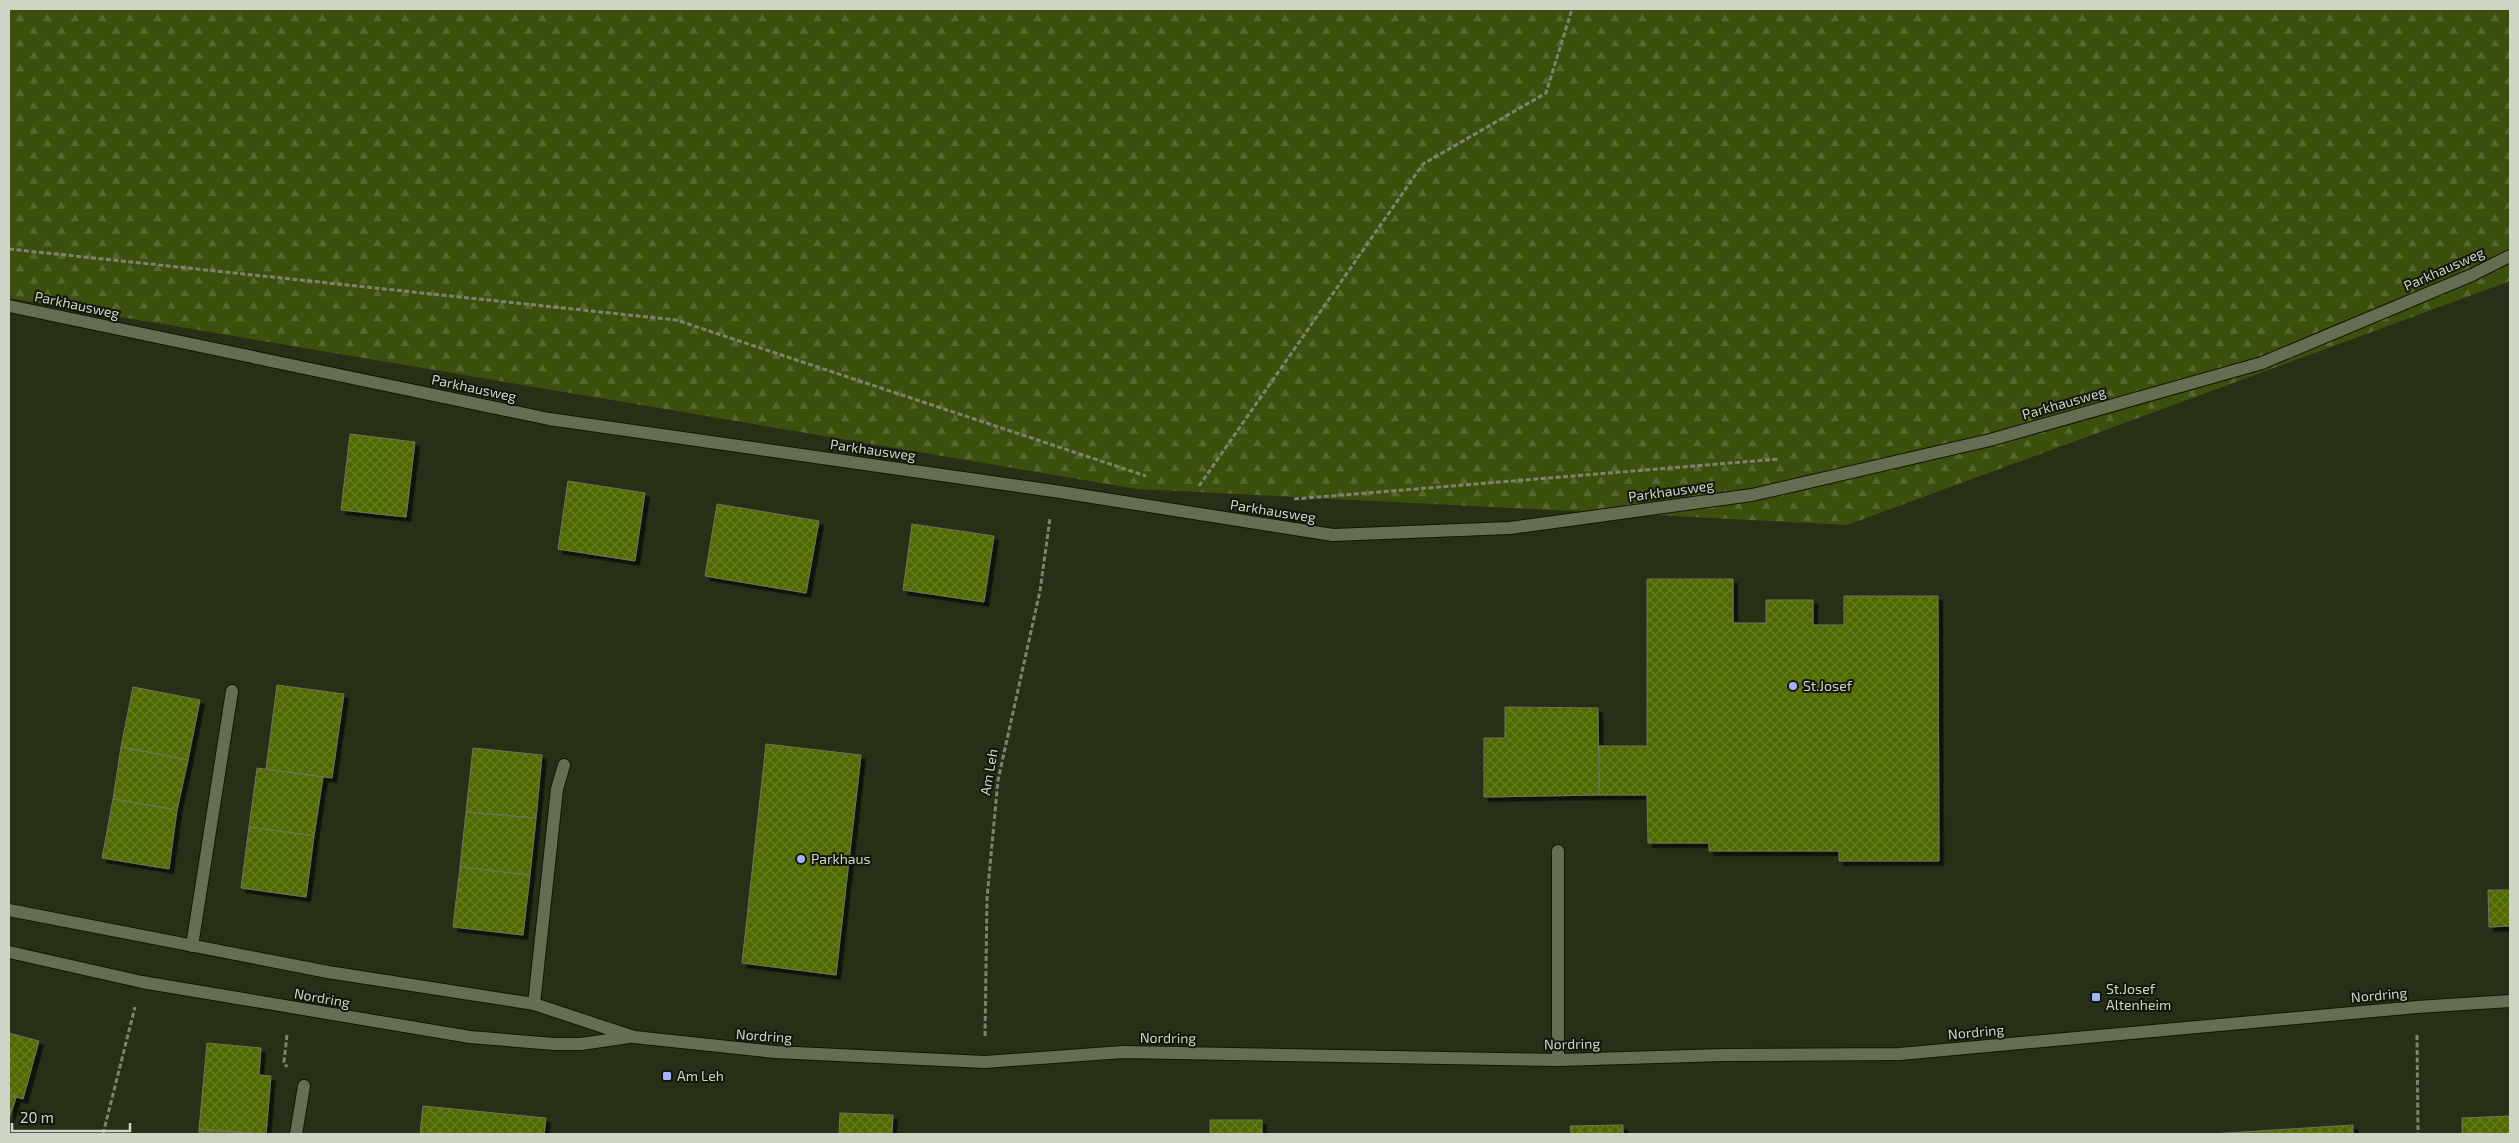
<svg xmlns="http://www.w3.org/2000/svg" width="2519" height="1143" viewBox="0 0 2519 1143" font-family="'Exo 2',sans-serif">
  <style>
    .forest { fill: url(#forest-firs) }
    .building { fill: url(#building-cross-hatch); stroke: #6c765b; filter: url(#shadow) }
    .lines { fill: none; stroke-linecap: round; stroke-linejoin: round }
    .minor-casing { stroke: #101702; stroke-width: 14 }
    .path { stroke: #7c8470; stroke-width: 3; stroke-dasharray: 5 2.5; stroke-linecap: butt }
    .minor { stroke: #646e53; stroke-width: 12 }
    .poi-dot { fill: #a3b2fd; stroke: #12160b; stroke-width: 2 }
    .labels { text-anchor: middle; stroke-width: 4; stroke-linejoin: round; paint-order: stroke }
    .street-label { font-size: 14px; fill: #cfd5c6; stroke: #12160b }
    .poi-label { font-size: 14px; fill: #cfd5c6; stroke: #12160b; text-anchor: start }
  </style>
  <defs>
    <pattern id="forest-firs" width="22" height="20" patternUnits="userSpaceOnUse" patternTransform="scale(1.25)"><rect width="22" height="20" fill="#3c4f0d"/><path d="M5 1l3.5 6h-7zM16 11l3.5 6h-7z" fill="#57672f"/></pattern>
    <pattern id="building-cross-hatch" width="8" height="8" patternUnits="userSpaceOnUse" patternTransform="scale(1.25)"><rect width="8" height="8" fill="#4f6800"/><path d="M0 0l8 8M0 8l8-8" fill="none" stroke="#677d24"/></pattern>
    <filter id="shadow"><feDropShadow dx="4.5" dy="4.5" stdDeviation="0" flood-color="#0009"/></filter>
  </defs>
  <rect width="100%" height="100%" fill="#273017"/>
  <path class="forest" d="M9,9h2501v272l-663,244 -710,-36 -1128,-191z"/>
  <path class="building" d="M350,434l65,8 -9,75 -65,-7z
    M568,481l77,12 -10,68 -77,-12z
    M717,504l102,17 -13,72 -101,-17z
    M912,524l82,12 -10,66 -81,-12z
    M1647,579h86v44h33v-23h47v25h31v-29h94l1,265h-100v-10h-130v-8h-61l-1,-48h-48v-49h48z
    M277,685l67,9 -12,84 -66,-9z
    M133,687l67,13 -12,60 -67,-13z
    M1505,707l93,1 1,87 -115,2v-59h21z
    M766,744l95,11 -25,220 -94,-12z
    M121,747l67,13 -11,50 -64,-11z
    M473,748l69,7 -6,63 -70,-6z
    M257,768l66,9 -9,59 -65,-9z
    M113,799l64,11 -8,59 -67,-11z
    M466,812l70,6 -6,57 -70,-8z
    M249,827l65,9 -8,61 -65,-9z
    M460,867l70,8 -7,60 -70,-8z
    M2488,890h22v36l-21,1z
    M9,1033l30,8 -16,58 -14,-4z
    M207,1043l54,5 -2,27 12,1 -5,58 -67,-5z
    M9,1096l7,2 -7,21z
    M423,1106l123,12 -2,16h-124z
    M840,1113l53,2 -1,19h-53z
    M2510,1116v18h-48v-16z
    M1210,1120h52v14h-52z
    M1623,1125v9h-52l-1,-8z
    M2353,1125v9h-142z
    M199,1129l61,5h-61z"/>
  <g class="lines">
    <defs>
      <path id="minor" d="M9,306l540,113 505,72 279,44 177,-7 242,-33 238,-55 272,-77 210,-88 38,-19
        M9,910l319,62 206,32 100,33 141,15 210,10 138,-10 435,8 166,-5 176,-1 517,-47 93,-6
        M192,946l40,-255
        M9,952l133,30 328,55 84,7h27l48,-7
        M534,1004l23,-215 7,-24
        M1558,1060v-209
        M296,1134l8,-48"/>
    </defs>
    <use href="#minor" class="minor-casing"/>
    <path class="path" d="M9,249l667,71 470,156
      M1199,486l224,-322 123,-71 26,-84
      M1294,499l485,-40
      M287,1035l-3,27 3,5
      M2417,1035l1,99
      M985,1036l2,-138 11,-118 42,-189 10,-73
      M103,1134l32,-127"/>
    <use href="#minor" class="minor"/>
  </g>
  <g class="poi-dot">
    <circle cx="1793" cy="686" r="5"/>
    <circle cx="801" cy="859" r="5"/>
    <rect x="2091" y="992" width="10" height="10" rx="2.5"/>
    <rect x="662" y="1071" width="10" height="10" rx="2.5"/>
  </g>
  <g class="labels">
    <g class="street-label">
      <text transform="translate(2444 269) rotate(-24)" y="5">Parkhausweg</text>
      <text transform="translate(77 305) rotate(12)" y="5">Parkhausweg</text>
      <text transform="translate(474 388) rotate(12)" y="5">Parkhausweg</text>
      <text transform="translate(2064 403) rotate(-16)" y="5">Parkhausweg</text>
      <text transform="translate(873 450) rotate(8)" y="5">Parkhausweg</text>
      <text transform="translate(1671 491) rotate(-8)" y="5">Parkhausweg</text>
      <text transform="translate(1273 511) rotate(9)" y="5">Parkhausweg</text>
      <text transform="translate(989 772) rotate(-80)" y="5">Am Leh</text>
      <text transform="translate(2379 995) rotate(-5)" y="5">Nordring</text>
      <text transform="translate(322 998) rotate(10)" y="5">Nordring</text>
      <text transform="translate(1976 1032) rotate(-5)" y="5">Nordring</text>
      <text transform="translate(764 1036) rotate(4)" y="5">Nordring</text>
      <text transform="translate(1168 1038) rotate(1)" y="5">Nordring</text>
      <text transform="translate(1572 1044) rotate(-1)" y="5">Nordring</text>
    </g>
    <g class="poi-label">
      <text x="1803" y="691">St.Josef</text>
      <text x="811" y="864">Parkhaus</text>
      <text x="2106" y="994">St.Josef<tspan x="2106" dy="16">Altenheim</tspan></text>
      <text x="677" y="1081">Am Leh</text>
    </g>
  </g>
  <rect width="2519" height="1143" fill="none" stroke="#cfd5c6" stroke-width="20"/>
  <path d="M12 1123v8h118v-8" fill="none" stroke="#cfd5c6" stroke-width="2.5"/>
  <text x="20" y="1123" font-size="15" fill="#cfd5c6" stroke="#12160b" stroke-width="4" paint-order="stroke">20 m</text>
</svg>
